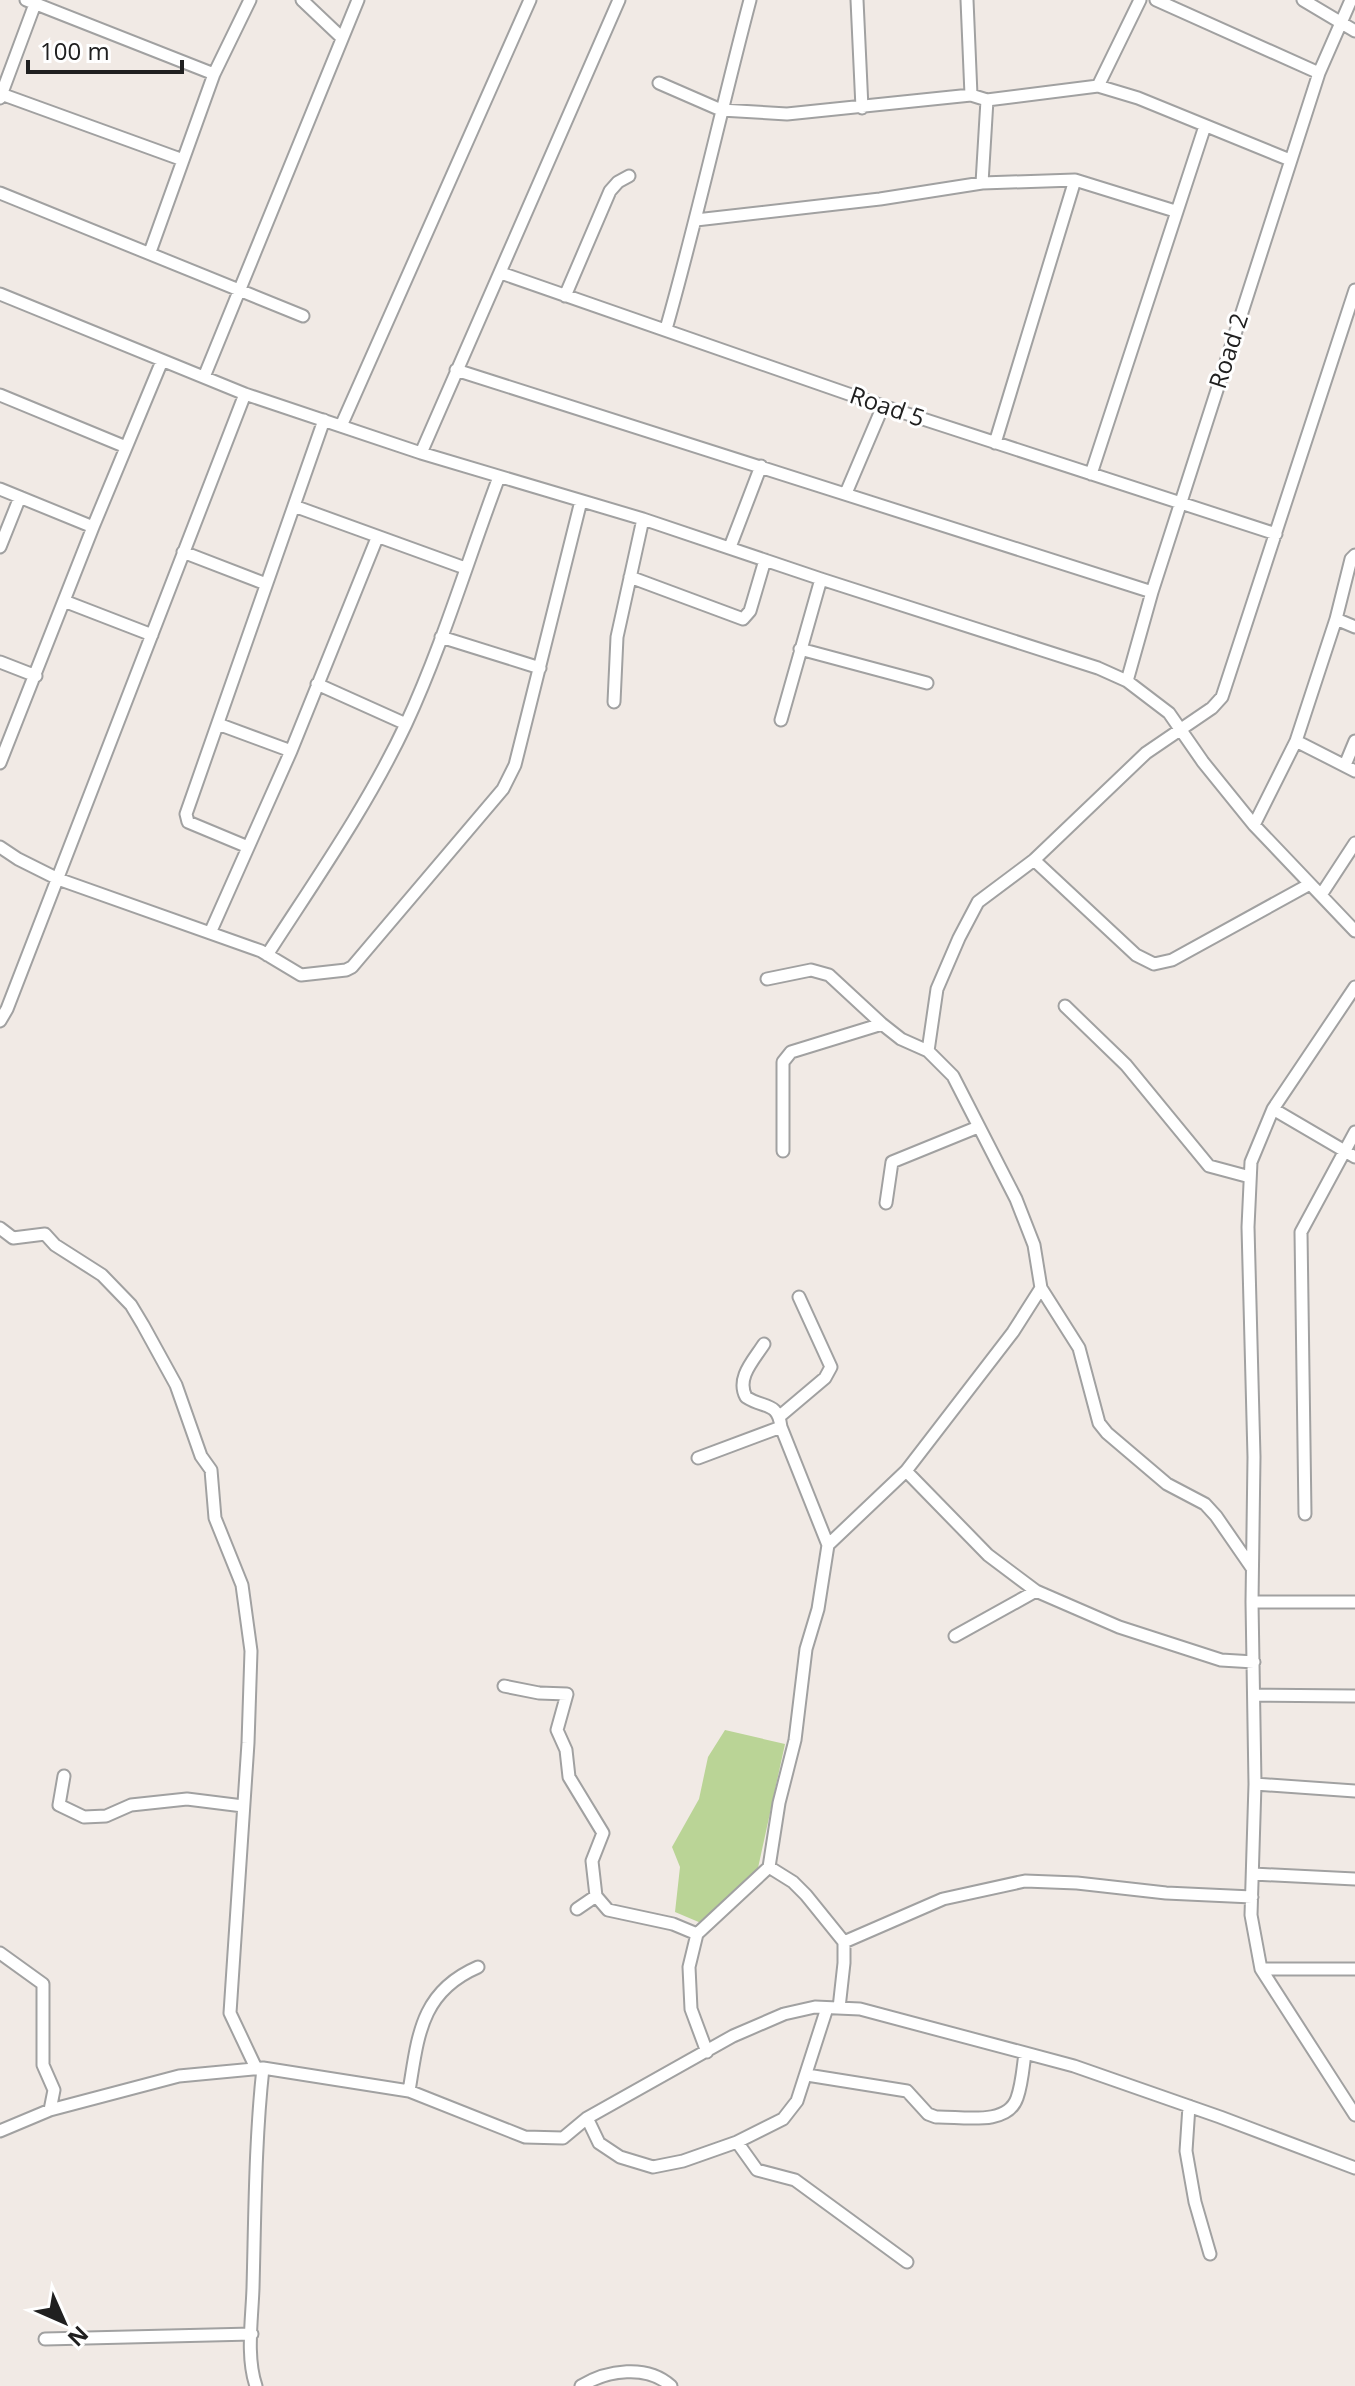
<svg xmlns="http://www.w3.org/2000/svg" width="1355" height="2386" viewBox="0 0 1355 2386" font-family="'Open Sans',sans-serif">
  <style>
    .forest { fill: #bad496 }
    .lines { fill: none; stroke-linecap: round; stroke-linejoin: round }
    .minor-casing { stroke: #a1a1a1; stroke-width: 15 }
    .minor { stroke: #fff; stroke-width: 11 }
    .labels { text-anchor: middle; stroke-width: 6; stroke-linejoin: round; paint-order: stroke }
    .street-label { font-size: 24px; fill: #202020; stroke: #fff }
  </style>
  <rect width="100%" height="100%" fill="#f1eae5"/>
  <path class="forest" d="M725,1730l60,14 -27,124 -57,55 -26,-11 5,-45 -8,-20 27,-48 9,-42z"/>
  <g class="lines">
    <defs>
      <path id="minor" d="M26,0l188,74
        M302,0l39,37
        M857,0l5,108
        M967,0l4,95
        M1156,0l163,73
        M1303,0l52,31
        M659,83l62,27 66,4 184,-19 16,5 111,-14 40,12 152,62
        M1098,86l42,-86
        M1,94l182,66
        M0,98l35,-94
        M982,183l5,-83
        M0,193l303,123
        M696,220l184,-21 102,-16 93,-3 100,31
        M150,252l64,-178 36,-74
        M501,273l382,133 393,128
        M0,294l245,100 176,59 222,66 178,60 277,89 29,13 42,32 34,49 51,63 101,106
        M565,296l45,-105 8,-9 11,-6
        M666,329c31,-109 55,-219 84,-329
        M456,370l696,222
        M204,377l154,-377
        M0,395l126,52
        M341,426l189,-426
        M995,443l80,-263
        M421,453l198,-453
        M1091,474l114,-348
        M0,489l93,38
        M846,493l37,-87
        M294,506l171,62
        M0,547l20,-50
        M730,547l31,-81
        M183,552l83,32
        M630,577l113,42 7,-8 15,-51
        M64,601l88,34
        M1336,619l19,8
        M441,637l99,31
        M800,649l127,34
        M0,662l36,14
        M1127,681l25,-89 167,-519 32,-73
        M317,684l89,40
        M614,702l3,-65 26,-118
        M781,720l40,-141
        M218,724l73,27
        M1296,741l59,30
        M0,763l93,-236 69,-166
        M1345,765l10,-24
        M1254,825l42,-84 40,-122 15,-60 4,-4
        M0,847l18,12 40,20 203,72 40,24 45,-5 6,-3 151,-178 12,-24 66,-264
        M248,847l-60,-25 -2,-8 138,-394
        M1034,860l102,95 18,9 18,-4 138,-76
        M1321,895l34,-52
        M210,933l81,-182 86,-213
        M267,955c49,-76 101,-150 139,-231 37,-80 62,-165 93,-247
        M767,979l44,-9 18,5 53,49 19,15 27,12 25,25 63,123 18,46 7,43 38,60 20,75 8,10 60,51 38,20 11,12 36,52
        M1355,987l-82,122 -22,53 -3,65 6,230 -2,145 3,182 -4,131 10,54 94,146
        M1065,1006l61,59 83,101 41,11
        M0,1021l7,-12 238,-615
        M928,1051l9,-62 22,-51 19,-36 56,-42 112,-107 66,-45 10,-11 133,-407
        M1273,1109l82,48
        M783,1151v-89l8,-10 91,-28
        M886,1203l6,-41 86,-35
        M0,1228l13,10 32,-4 10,11 47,30 29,30 12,20 33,60 25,71 10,14 4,48 27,67 9,66 -3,92 -18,270 26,55
        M780,1416l45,-38 6,-11 -32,-70
        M698,1458l83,-31
        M906,1471l82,84 48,36 83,36 102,33 33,2
        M1305,1514l-4,-282 54,-100
        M828,1545l78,-74 107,-139 28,-44
        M1252,1602h103
        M955,1636l81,-45
        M504,1686l35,7 28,1 -10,36 9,20 3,27 34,56 -11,28 4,35 12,14 65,14 24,10
        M1255,1695l100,1
        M64,1776l-5,29 25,12 22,-1 25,-11 56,-6 56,7
        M1255,1784l100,7
        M769,1867l24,15 13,13 38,47v21l-5,45
        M1253,1874l102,5
        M577,1909l19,-13
        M844,1942l99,-43 82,-18 52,2 89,10 86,4
        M0,1953l43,31v81l11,25 -4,20
        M1261,1969h94
        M707,2052l-16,-43 -2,-42 8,-33 72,-67 10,-64 16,-63 11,-91 12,-40 10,-64 -47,-118c-3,-26 -17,-18 -35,-30 -10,-19 7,-36 18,-53
        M807,2075l100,16 21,23 8,3c24,-1 71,10 81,-19 5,-14 6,-30 8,-45
        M409,2091c9,-54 11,-99 69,-124
        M1189,2106l-3,45 9,51 15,52
        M587,2118l12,25 21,14 33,10 30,-6 54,-19 46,-23 14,-18 30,-93
        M0,2131l50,-21 129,-34 84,-8 146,23 116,46 38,1 24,-20 146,-82 51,-22 31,-7 45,2 214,57 146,51 135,51
        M737,2142l20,28 38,10 112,82
        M45,2339l207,-5
        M256,2386c-10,-29 -4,-67 -3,-98 2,-74 2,-147 10,-220
        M581,2386c26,-16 66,-22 90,0"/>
    </defs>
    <use href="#minor" class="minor-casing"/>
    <use href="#minor" class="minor"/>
  </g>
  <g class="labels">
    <g class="street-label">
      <text transform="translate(1229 351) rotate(-72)" y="8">Road 2</text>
      <text transform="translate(887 407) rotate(19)" y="8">Road 5</text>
    </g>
  </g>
  <g transform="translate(64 2322) rotate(135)" stroke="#ffffff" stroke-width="6" paint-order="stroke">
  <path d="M0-6L14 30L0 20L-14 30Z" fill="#202020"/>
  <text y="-12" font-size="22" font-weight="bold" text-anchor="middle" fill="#202020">N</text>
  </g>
  <path d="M28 60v12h154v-12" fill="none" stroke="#202020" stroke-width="4"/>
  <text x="40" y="60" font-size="24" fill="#202020" stroke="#ffffff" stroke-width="6" paint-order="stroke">100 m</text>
</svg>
